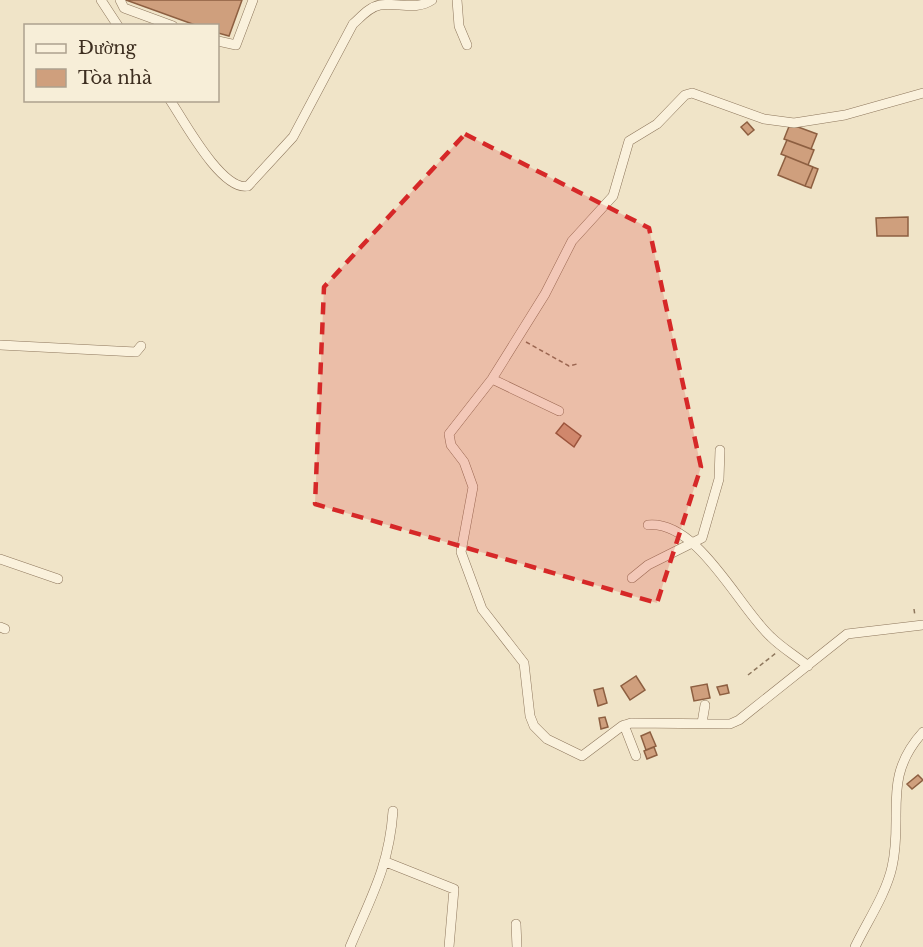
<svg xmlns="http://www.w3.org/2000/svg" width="923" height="947" viewBox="0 0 923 947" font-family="'Libre Baskerville',serif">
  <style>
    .building { fill: #cf9f7d; stroke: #8d5f41; stroke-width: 1.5 }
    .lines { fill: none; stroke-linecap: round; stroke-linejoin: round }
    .minor-casing { stroke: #8d765c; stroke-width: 10 }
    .path { stroke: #8d765c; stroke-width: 1.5; stroke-dasharray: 4.5 3; stroke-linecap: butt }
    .minor { stroke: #faf1dc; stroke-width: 9 }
    .marked { fill: #d62828; fill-opacity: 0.2; stroke: #d62828; stroke-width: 4.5; stroke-dasharray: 12 8; stroke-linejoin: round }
  </style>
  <rect width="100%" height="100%" fill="#f0e4c8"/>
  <path class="building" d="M126,0h116l-13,36 -11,-3v-7h-20z
    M747,122l7,8 -6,5 -7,-8z
    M790,124l27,10 -6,15 -27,-10z
    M787,140l27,10 -6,15 -27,-11z
    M786,156l27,11 -8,19 -27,-11z
    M813,167l5,2 -7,19 -6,-2z
    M908,217v19h-31l-1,-18z
    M564,423l17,13 -7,11 -18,-14z
    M636,676l9,14 -15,10 -9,-14z
    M707,684l3,14 -16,3 -3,-14z
    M727,685l2,8 -9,2 -3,-8z
    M603,688l4,15 -9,3 -4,-16z
    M605,717l3,10 -7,2 -2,-11z
    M650,732l6,14 -10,4 -5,-14z
    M654,747l3,8 -10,4 -3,-8z
    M918,775l5,5 -11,9 -5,-5z"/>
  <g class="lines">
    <defs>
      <path id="minor" d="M101,0l17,26
        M120,0l4,8 49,18
        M457,0l2,26 8,19
        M218,41l18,4 17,-45
        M923,93l-78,22 -51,8 -30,-4 -72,-26 -7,2 -28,29 -28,17 -16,55 -41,45 -27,53 -53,85 -43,55 2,11 13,17 9,25 -12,65 21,57 42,54 6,53 4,10 13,13 35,17 40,-30 9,-3 99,1 9,-4 108,-86 76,-9
        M170,100c14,21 52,92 78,86l45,-49 60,-113c8,-7 16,-17 27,-19 17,-3 36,6 52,-5
        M0,345l136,7 5,-6
        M492,379l67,32
        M648,525c50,-5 91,83 123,112 11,11 25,19 37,29
        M0,559l58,20
        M632,578l16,-13 54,-27 17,-59 1,-29
        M0,627l5,2
        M702,723l3,-18
        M624,725l12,31
        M386,862l68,27 -5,58
        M516,924l1,23
        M350,947c21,-50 39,-80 43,-136
        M855,947c12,-25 31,-53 37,-80 12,-51 -11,-89 31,-135"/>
    </defs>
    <use href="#minor" class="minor-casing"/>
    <path class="path" d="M526,342l43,24 8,-2
      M914,609l1,7
      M748,675l28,-22"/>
    <use href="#minor" class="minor"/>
  </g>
  <path class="marked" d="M465,134l184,94 52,239 -44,136 -342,-99 9,-217z"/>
  <rect x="24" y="24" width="195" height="78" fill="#f7eed8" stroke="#ada18e" stroke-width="1.5"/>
  <rect x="36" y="44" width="30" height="9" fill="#faf1dc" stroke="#ada18e" stroke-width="1.5"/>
  <text x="78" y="54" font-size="18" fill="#3d2e20">Đường</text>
  <rect x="36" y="69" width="30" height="18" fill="#cf9f7d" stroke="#ada18e" stroke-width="1.5"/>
  <text x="78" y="84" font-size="18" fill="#3d2e20">Tòa nhà</text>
</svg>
